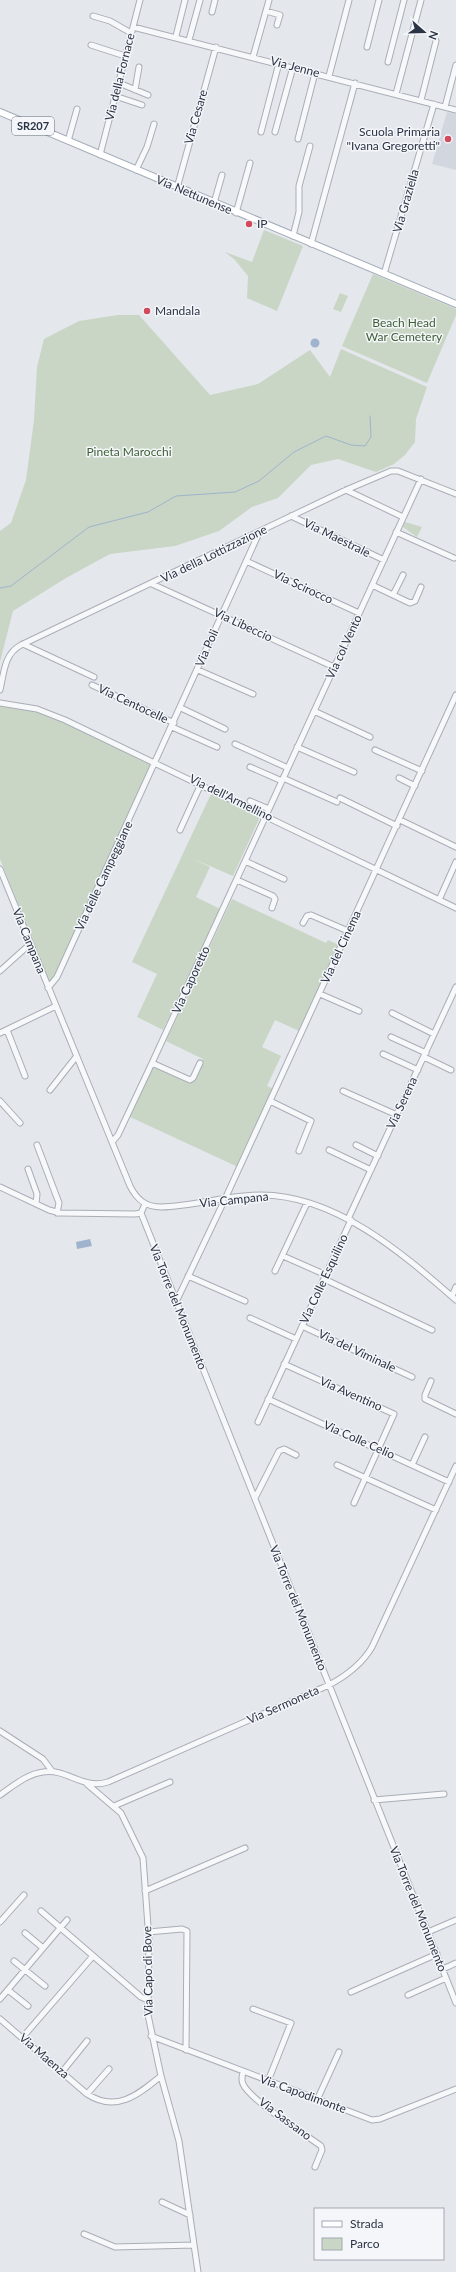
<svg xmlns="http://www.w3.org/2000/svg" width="456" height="2272" viewBox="0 0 456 2272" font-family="Lato,sans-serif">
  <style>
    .built { fill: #d2d6de }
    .green { fill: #c9d6c5 }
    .water { fill: #9fb4cc }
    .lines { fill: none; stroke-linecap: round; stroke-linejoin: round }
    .stream { stroke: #9fb4cc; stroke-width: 1 }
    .minor-casing { stroke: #a9aeb7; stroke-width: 7 }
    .major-casing { stroke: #a3abb8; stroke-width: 8 }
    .minor { stroke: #f7f8fa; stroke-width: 5 }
    .major { stroke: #fff; stroke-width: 6 }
    .poi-dot { fill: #d1495b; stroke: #f4f6f9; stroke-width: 1.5 }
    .labels { text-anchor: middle; stroke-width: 3; stroke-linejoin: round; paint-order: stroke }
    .shield { fill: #f4f6f9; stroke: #676e7b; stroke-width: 1 }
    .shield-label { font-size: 11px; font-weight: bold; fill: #2b3445 }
    .street-label { font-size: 12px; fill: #2b3445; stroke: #f4f6f9 }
    .poi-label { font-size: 12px; fill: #2b3445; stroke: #f4f6f9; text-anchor: start }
    .park-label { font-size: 12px; fill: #3f6138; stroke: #f4f6f9 }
  </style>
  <rect width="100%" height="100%" fill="#e4e7ec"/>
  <path class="built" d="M447,112l9,2v56l-24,-6z"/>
  <path class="green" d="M264,230l39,16 -26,65 -30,-13 1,-22 -13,-16 -10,-8 27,10z
    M373,274l83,35v6l-29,68 -85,-37z
    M340,293l8,3 -7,16 -8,-3z
    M118,315h21l71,80 48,-11 52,-34 20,27 11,-28 86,38 -11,32 -1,23 -10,13 -11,9 -18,8 -38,-13 -27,6 -33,33 -26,9 -33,24 -44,15 -65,8 -44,24 -53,33 -13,51v-131l11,-8 15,-43 8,-60 3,-53 7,-28 35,-18z
    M405,522l17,5 -5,10 -14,-10z
    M0,706l44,6 109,53 -97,212 -5,4 -3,-2 -48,-120z
    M211,794l49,23 -27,59 -44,-19 21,10 -14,30 24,12 -57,121 -26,-13 20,-43 -25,-12z
    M232,899l94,44 2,-3 11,5 -40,86 -24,-11 -13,27 19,9 -14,30 7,3 -36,78 -108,-50 24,-52 38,18 11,-24 -37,-18z"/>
  <path class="water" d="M310.5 343a4.5 4.5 0 1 1 9 0a4.5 4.5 0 1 1-9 0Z
    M90,1239l2,7 -15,3 -1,-7z"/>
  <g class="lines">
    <path class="stream" d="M0,588l11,-2 78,-59 59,-15 28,-16 59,-4 24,-11 35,-29 32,-16 25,9 14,1 6,-9 -1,-21"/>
    <defs>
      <path id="minor" d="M266,11l14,4 -3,10
        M212,12l3,-12
        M93,16l17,5 21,12
        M133,27l323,83
        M176,36l9,-36
        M189,40l11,-40
        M91,45l34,11
        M367,47l12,-47
        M253,57l16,-57
        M388,62l16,-62
        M329,76l20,-76
        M119,83l29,12
        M135,90l4,-23
        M396,94l25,-94
        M115,96l27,9
        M421,100l15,-59
        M445,107l11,-42
        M261,132l18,-69
        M275,132l18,-65
        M298,139l17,-66
        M68,141l9,-32
        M100,155l40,-155
        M136,170l11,-23 7,-23
        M177,188l39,-141
        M214,203l8,-28
        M236,213l14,-50
        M293,236l6,-24v-26l11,-40
        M311,244l44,-161
        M384,274l50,-170
        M346,490l57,27
        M291,516l93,44
        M396,532l58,26
        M246,561l113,52
        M152,584l182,83
        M372,585l38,18 5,-2 6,-14
        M393,595l10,-20
        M23,644l71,33
        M198,670l55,24
        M92,685l82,38
        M0,690c4,-17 4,-36 21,-45l325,-155 45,-19h7l58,23
        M0,703l37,6 28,11 391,188
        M181,708l44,21
        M314,711l56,26
        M172,727l45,20
        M235,744l53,24
        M297,747l57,25
        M375,750l47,21
        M250,767l32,14
        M283,778l54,24
        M399,778l16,8
        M340,798l57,28
        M250,801l19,8
        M400,820l56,27
        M180,830l21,-46
        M245,861l39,18
        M0,869l130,317c7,14 16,21 31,21 34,-1 67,-12 100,-12 75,0 142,59 195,105
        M237,880l36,16 2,3 -3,9
        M439,900l17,-38
        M303,923l4,-7 4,-1 37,16
        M0,971l30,-27
        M48,988l9,-11 202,-444
        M320,994l39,17
        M392,1013l42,21
        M7,1030l18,46
        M0,1033l56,-27
        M391,1037l35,16
        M383,1054l35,16
        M424,1057l27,13
        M152,1063l38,17 3,-2 7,-15
        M50,1090l26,-33
        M343,1091l54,24
        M0,1101l20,22
        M270,1101l41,20 -12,30
        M112,1142l6,-7 34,-72 269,-584
        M37,1145l22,58 -2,10
        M356,1145l22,11
        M329,1150l42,20
        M28,1169l9,25 -1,10
        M0,1187l49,23 11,3 75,1 6,-1 4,-9
        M141,1213l315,790
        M348,1219l108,-232
        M283,1256l43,19
        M275,1271l32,-68
        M188,1276l57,25
        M324,1279l108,51
        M452,1296l4,-9
        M176,1302l49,-103 231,-504
        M250,1318l46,21
        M302,1326l110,51
        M284,1364l110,50 -40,89
        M431,1381l-6,14v4l31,15
        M268,1399l181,83
        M258,1422l93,-202
        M337,1465l99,45
        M412,1465l13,-28
        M255,1498l24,-47 5,-2 12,6
        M0,1731l43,28 9,12
        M87,1784l34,29 22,45 6,82 -1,75 13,61 18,65 19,131
        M0,1795c13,-9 27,-21 43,-23 24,-4 39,18 65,10l221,-97c17,-9 33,-21 43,-38l84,-181
        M374,1800l70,-6
        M114,1806l56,-24
        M145,1891l100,-43
        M41,1911l100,86 7,3
        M0,1922l24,-27
        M148,1932l34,-3 5,2 -1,119
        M428,1932l28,-12
        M25,1933l18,15
        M14,1961l31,25
        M443,1969l13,-6
        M8,1990l20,16
        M351,1992l86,-38
        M408,1995l38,-17
        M0,1999l67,-79
        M253,2009l38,14 -23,58
        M0,2019l87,75c29,19 51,1 74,-18
        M151,2036l221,84 8,-1 76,-30
        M22,2038l71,-82
        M62,2072l25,-31
        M243,2072c-1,4 -2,8 0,12 7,16 62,50 78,62l1,4 -7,17
        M87,2094l22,-25
        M317,2100l22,-48
        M162,2202l28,13
        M84,2234l31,13 79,-2"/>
      <path id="major" d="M0,112l456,192"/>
    </defs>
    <use href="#minor" class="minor-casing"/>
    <use href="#major" class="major-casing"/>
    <use href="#minor" class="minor"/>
    <use href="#major" class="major"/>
  </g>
  <g class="poi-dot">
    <circle cx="448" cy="139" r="4"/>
    <circle cx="249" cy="224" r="4"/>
    <circle cx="147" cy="311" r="4"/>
  </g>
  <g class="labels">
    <rect class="shield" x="12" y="117" width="42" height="18" rx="3"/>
    <g class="shield-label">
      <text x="33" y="130">SR207</text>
    </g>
    <g class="street-label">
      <text transform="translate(295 67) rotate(15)" y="4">Via Jenne</text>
      <text transform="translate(120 77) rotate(-76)" y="4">Via della Fornace</text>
      <text transform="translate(196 117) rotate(-74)" y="4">Via Cesare</text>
      <text transform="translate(194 195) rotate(23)" y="4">Via Nettunense</text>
      <text transform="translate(406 201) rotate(-74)" y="4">Via Graziella</text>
      <text transform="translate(337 538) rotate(26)" y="4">Via Maestrale</text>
      <text transform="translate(214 554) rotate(-26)" y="4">Via della Lottizzazione</text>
      <text transform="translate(303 587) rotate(25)" y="4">Via Scirocco</text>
      <text transform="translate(243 625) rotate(25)" y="4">Via Libeccio</text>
      <text transform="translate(344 647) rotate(-65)" y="4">Via col Vento</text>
      <text transform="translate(207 648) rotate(-66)" y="4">Via Poli</text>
      <text transform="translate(133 704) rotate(25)" y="4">Via Centocelle</text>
      <text transform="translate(231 798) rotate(26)" y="4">Via dell'Armellino</text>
      <text transform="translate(104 876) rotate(-65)" y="4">Via delle Campeggiane</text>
      <text transform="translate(29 941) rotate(68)" y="4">Via Campana</text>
      <text transform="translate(341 947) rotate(-65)" y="4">Via del Cinema</text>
      <text transform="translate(191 980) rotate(-65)" y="4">Via Caporetto</text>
      <text transform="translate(402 1103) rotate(-65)" y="4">Via Serena</text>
      <text transform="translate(234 1200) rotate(-6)" y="4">Via Campana</text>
      <text transform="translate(324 1279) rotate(-65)" y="4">Via Colle Esquilino</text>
      <text transform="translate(178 1307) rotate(68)" y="4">Via Torre del Monumento</text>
      <text transform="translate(357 1351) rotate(25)" y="4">Via del Viminale</text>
      <text transform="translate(351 1394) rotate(24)" y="4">Via Aventino</text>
      <text transform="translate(359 1440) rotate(24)" y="4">Via Colle Celio</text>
      <text transform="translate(298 1608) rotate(68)" y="4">Via Torre del Monumento</text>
      <text transform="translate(283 1705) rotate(-24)" y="4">Via Sermoneta</text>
      <text transform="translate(418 1909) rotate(68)" y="4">Via Torre del Monumento</text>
      <text transform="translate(148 1971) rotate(-91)" y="4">Via Capo di Bove</text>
      <text transform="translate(44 2056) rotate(41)" y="4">Via Maenza</text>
      <text transform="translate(303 2094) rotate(20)" y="4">Via Capodimonte</text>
      <text transform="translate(285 2119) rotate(37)" y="4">Via Sassano</text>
    </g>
    <g class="poi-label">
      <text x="440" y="136" text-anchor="end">Scuola Primaria<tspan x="440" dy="14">"Ivana Gregoretti"</tspan></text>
      <text x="257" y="228">IP</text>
      <text x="155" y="315">Mandala</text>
    </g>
    <g class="park-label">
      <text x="404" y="327">Beach Head<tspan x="404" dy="14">War Cemetery</tspan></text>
      <text x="129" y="456">Pineta Marocchi</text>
    </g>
  </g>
  <rect x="314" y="2208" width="130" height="52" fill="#f4f6f9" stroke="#a4a8b1"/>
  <rect x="322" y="2221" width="20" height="6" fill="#ffffff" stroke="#a4a8b1"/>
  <text x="350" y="2228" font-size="12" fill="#2b3445">Strada</text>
  <rect x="322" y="2238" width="20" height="12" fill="#c9d6c5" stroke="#a4a8b1"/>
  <text x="350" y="2248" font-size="12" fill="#2b3445">Parco</text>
  <g transform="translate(424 32) rotate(110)" stroke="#f4f6f9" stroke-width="3" paint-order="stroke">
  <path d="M0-3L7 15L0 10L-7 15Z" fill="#2b3445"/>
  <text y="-6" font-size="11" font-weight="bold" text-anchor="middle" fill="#2b3445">N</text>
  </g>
</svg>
